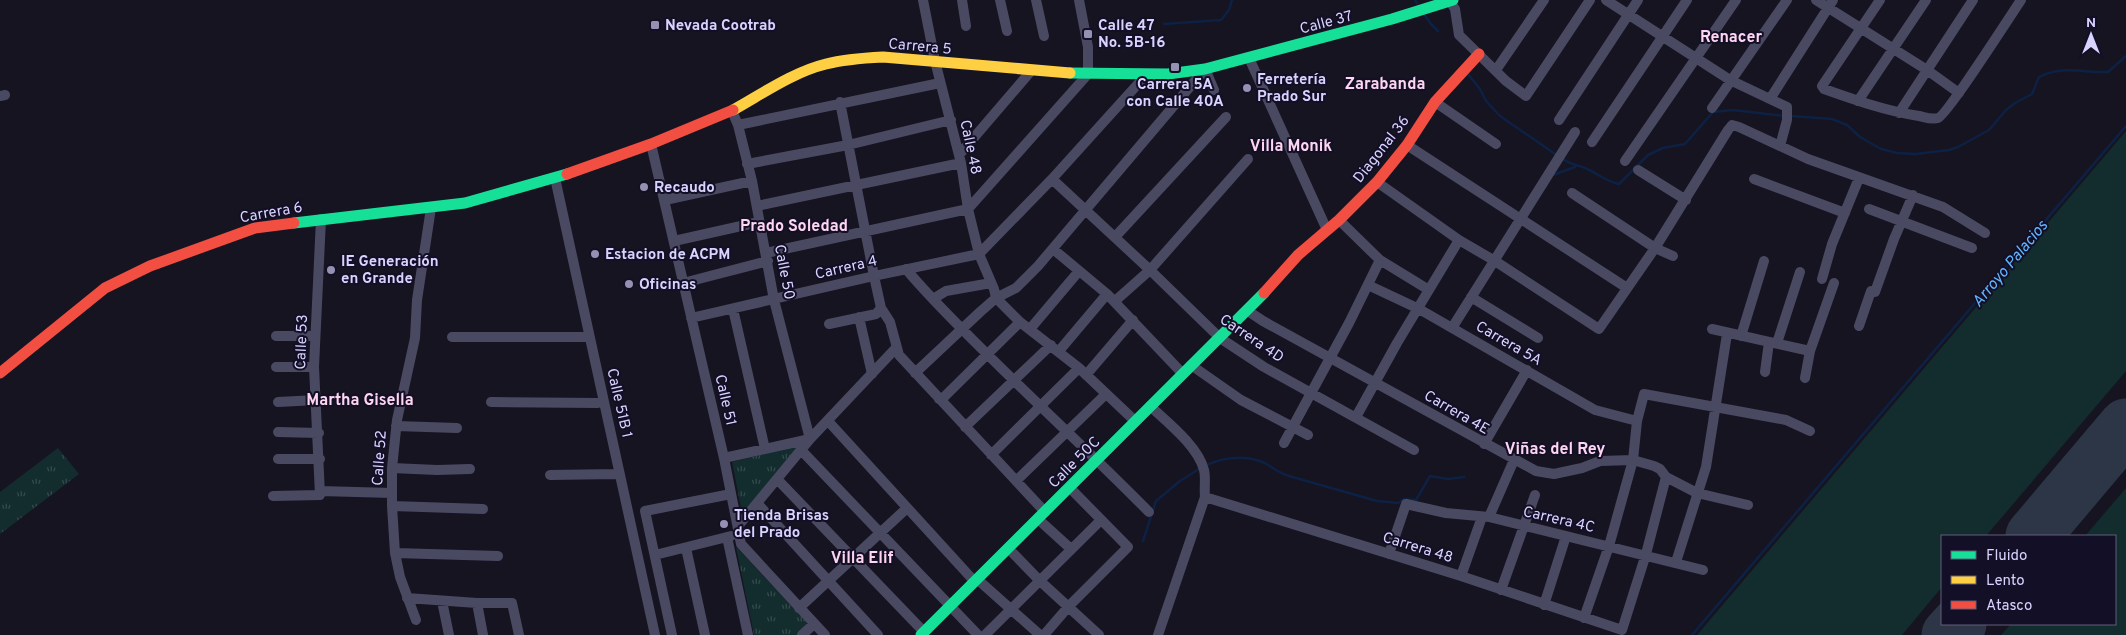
<svg xmlns="http://www.w3.org/2000/svg" width="2126" height="635" viewBox="0 0 2126 635" font-family="Overpass,sans-serif">
  <style>
    .green { fill: #132c2d }
    .park { fill: url(#park-tufts) }
    .lines { fill: none; stroke-linecap: round; stroke-linejoin: round }
    .stream { stroke: #0d2144; stroke-width: 2.5 }
    .runway { stroke: #2c3646; stroke-width: 55 }
    .street { stroke: #4a4962; stroke-width: 10 }
    .fast { stroke: #16e098; stroke-width: 11 }
    .slow { stroke: #ffcf43; stroke-width: 11 }
    .jam { stroke: #f24e42; stroke-width: 11 }
    .poi-dot { fill: #9591b1; stroke: #130f26; stroke-width: 2 }
    .labels { text-anchor: middle; stroke-width: 4; stroke-linejoin: round; paint-order: stroke }
    .street-label { font-size: 15px; fill: #d9d4ff; stroke: #130f26 }
    .poi-label { font-size: 15px; font-weight: bold; fill: #d9d4ff; stroke: #130f26; text-anchor: start }
    .neighbourhood-label { font-size: 16px; font-weight: bold; fill: #ffd6f0; stroke: #130f26 }
    .water-label { font-size: 16px; font-style: italic; fill: #62b6ff; stroke: #130f26 }
  </style>
  <defs>
    <pattern id="park-tufts" width="24" height="20" patternUnits="userSpaceOnUse" patternTransform="scale(1.25)"><rect width="24" height="20" fill="#132c2d"/><path d="M3 7l-1-3M5 7V3M7 7l1-3M15 17l-1-3M17 17v-4M19 17l1-3" fill="none" stroke="#354a4c"/></pattern>
  </defs>
  <rect width="100%" height="100%" fill="#161421"/>
  <path class="green" d="M2126,131v240l-140,165h-44v51l-40,48h-205z
    M2126,488v147h-125l10,-11h104v-88h-30z"/>
  <path class="park" d="M800,445l-58,68 -10,-51z
    M58,448l21,26 -79,60v-42z
    M736,547l73,77 -12,11h-43z"/>
  <g class="lines">
    <path class="stream" d="M1415,0l2,3
      M1424,14l7,10 7,7
      M1164,24l57,-4 8,-10 3,-10
      M1468,74l12,15 6,12 14,15 58,40
      M1791,116l41,3 15,6 13,12 21,12 16,4 19,1 33,-4 9,-3 31,-17 17,-20 9,-7 17,-9 7,-17c23,-12 45,-4 69,-5l18,-16
      M1563,159c11,8 17,5 26,11 11,5 18,12 30,14l29,-29 15,-7 22,-4 28,-32 20,-2 52,6
      M1553,175l22,-8
      M1204,466c20,-9 40,-12 61,-3 8,5 14,10 24,13l88,25 21,2 6,-4 12,1 14,-24 18,3 16,-2
      M1143,541l13,-40 24,-20 19,-12
      M1692,635l434,-509"/>
    <path class="runway" d="M2033,536l93,-110
      M1949,635l10,-11"/>
    <path class="street" d="M923,0l12,61 26,102 7,46 11,45 15,35 2,9 24,24 59,46 56,53
      M962,0l4,26
      M1000,0l7,31
      M1036,0l8,36
      M1449,0l6,9 4,26 47,46 20,15 64,-96
      M1606,0l124,80 57,27v13l-7,26
      M1816,0l111,70 32,23
      M1880,0l-58,86 2,3c31,11 62,22 95,27 5,1 13,4 19,2 8,-2 73,-103 83,-118
      M1249,58l78,172
      M1496,70l48,-70
      M0,96l5,-1
      M1770,99l63,-99
      M1858,101l68,-101
      M840,102l34,174 7,32 9,14 9,33 146,157
      M1435,102l61,42
      M1712,108l75,-108
      M1899,113l74,-113
      M1559,120l79,-120
      M738,125l202,-42
      M1592,142l95,-142
      M651,144l73,314 17,86 84,91
      M1407,145l220,143
      M959,155l72,-84
      M1625,161l111,-161
      M747,164l101,-19 103,-25
      M1638,170l48,30
      M555,178l100,457
      M1052,179l98,91 70,68 44,29 150,83
      M1754,179l91,34
      M1377,182l82,58 36,21 104,68 56,-81 73,-118 4,-5 7,2 69,32 135,48 42,26
      M1572,193l83,55 18,8
      M665,200l87,-19
      M757,206l204,-43
      M1869,209l103,39
      M1339,220l41,40 49,30
      M1115,237l111,-120
      M674,241l85,-19
      M1053,249l54,45 75,79
      M766,253l202,-44 120,-135v-27l-9,-47
      M906,269c24,29 52,56 79,83 54,54 110,105 164,160
      M1822,279l10,-35 27,-66
      M683,283l85,-22
      M1368,285l51,24 176,101 42,11
      M1875,292l19,-53 19,-44
      M1471,297l67,41
      M933,299l13,-8 45,-8
      M1115,301l35,-31 98,-111
      M733,309l32,140
      M1248,311l15,10 273,150 18,3 28,-6 18,-7 33,-1 21,6 6,3 6,8 31,16 51,12
      M859,317l13,57
      M691,318l183,-42 105,-22 73,-75 94,-104
      M829,324l47,-10 5,-6
      M1859,326l12,-35
      M1452,328l123,-196
      M1030,329l49,-58
      M1712,329l98,22
      M276,336h39
      M1741,336l23,-75
      M452,337h137
      M1777,343l23,-71
      M1059,351l48,-57
      M1191,365l50,35 67,35
      M276,367h38
      M1765,372l4,-30
      M915,373l65,-61 16,-14 20,-10 22,-22 167,-197 9,21
      M1086,375l47,-55
      M1805,378l5,-27 24,-68
      M939,399l4,-1 77,-76
      M278,402l39,-2
      M491,402l107,1
      M1150,406c17,16 48,40 54,64 2,8 0,18 1,27l-47,138
      M1356,417l41,-74 62,-103
      M828,421l147,161
      M396,426l61,2
      M965,427l86,-82
      M278,432l41,1
      M1284,443l65,-120 31,-63
      M1484,444l43,-74
      M801,450l177,185
      M991,455l88,-87
      M724,458l86,-19 -36,-139 -22,-119 -14,-56 -6,-14
      M278,459h42
      M392,468l45,2 33,-1
      M550,475l66,-1
      M777,479l147,153
      M1016,481l90,-87
      M320,491l72,2
      M273,496l47,-1 -6,-128 7,-148
      M1205,497l256,79 161,54 24,-76 20,-77
      M757,503l121,132
      M392,506l91,3
      M1489,517l25,-57
      M1038,519l33,30
      M738,526l72,-87 86,-91
      M727,537l21,98
      M686,548l19,87
      M1008,548l31,32 60,55
      M395,553l103,3
      M1389,554l17,-50 40,9 43,4 214,53
      M655,555l76,-19
      M1676,562l30,-95 21,-133
      M1461,576l21,-59
      M977,579l63,56
      M1501,590l34,-95
      M407,598l70,5h35l7,32
      M442,601l7,34
      M477,603l6,32
      M1544,605l22,-69
      M799,608l108,-100
      M1584,618l25,-72 24,-86 4,-39 7,-27 142,26 24,11
      M416,620l-16,-43 -5,-24 -3,-47v-38l5,-48 18,-82 2,-38 14,-92
      M672,635l-27,-124 86,-17
      M802,635l12,-11
      M985,635l116,-115
      M1044,635l25,-29 59,-59 -58,-59"/>
    <path class="fast" d="M1070,73l98,1 37,-5 187,-50 61,-19
      M294,223l171,-20 102,-29
      M921,635l343,-342"/>
    <path class="slow" d="M733,110c29,-16 60,-38 93,-46 19,-5 37,-6 57,-7l187,16"/>
    <path class="jam" d="M567,174l84,-30 82,-34
      M1264,293l34,-38 41,-35 38,-38 30,-37 28,-43 44,-48
      M0,373l105,-85 45,-22 105,-38 39,-5"/>
  </g>
  <g class="poi-dot">
    <rect x="650" y="20" width="10" height="10" rx="2.5"/>
    <rect x="1083" y="29" width="10" height="10" rx="2.5"/>
    <rect x="1170" y="62" width="10" height="10" rx="2.5"/>
    <circle cx="1247" cy="88" r="5"/>
    <circle cx="644" cy="187" r="5"/>
    <circle cx="595" cy="254" r="5"/>
    <circle cx="331" cy="270" r="5"/>
    <circle cx="629" cy="284" r="5"/>
    <circle cx="724" cy="524" r="5"/>
  </g>
  <g class="labels">
    <g class="street-label">
      <text transform="translate(1326 22) rotate(-15)" y="5">Calle 37</text>
      <text transform="translate(920 46) rotate(5)" y="5">Carrera 5</text>
      <text transform="translate(971 147) rotate(78)" y="5">Calle 48</text>
      <text transform="translate(1381 149) rotate(-52)" y="5">Diagonal 36</text>
      <text transform="translate(271 212) rotate(-10)" y="5">Carrera 6</text>
      <text transform="translate(846 267) rotate(-13)" y="5">Carrera 4</text>
      <text transform="translate(785 272) rotate(79)" y="5">Calle 50</text>
      <text transform="translate(1252 338) rotate(34)" y="5">Carrera 4D</text>
      <text transform="translate(301 342) rotate(-88)" y="5">Calle 53</text>
      <text transform="translate(1509 343) rotate(30)" y="5">Carrera 5A</text>
      <text transform="translate(726 400) rotate(77)" y="5">Calle 51</text>
      <text transform="translate(620 403) rotate(77)" y="5">Calle 51B 1</text>
      <text transform="translate(1457 412) rotate(30)" y="5">Carrera 4E</text>
      <text transform="translate(379 458) rotate(-86)" y="5">Calle 52</text>
      <text transform="translate(1074 462) rotate(-45)" y="5">Calle 50C</text>
      <text transform="translate(1559 519) rotate(13)" y="5">Carrera 4C</text>
      <text transform="translate(1418 547) rotate(17)" y="5">Carrera 48</text>
    </g>
    <g class="poi-label">
      <text x="665" y="30">Nevada Cootrab</text>
      <text x="1098" y="30">Calle 47<tspan x="1098" dy="17">No. 5B-16</tspan></text>
      <text x="1257" y="84">Ferretería<tspan x="1257" dy="17">Prado Sur</tspan></text>
      <text x="1175" y="89" text-anchor="middle">Carrera 5A<tspan x="1175" dy="17">con Calle 40A</tspan></text>
      <text x="654" y="192">Recaudo</text>
      <text x="605" y="259">Estacion de ACPM</text>
      <text x="341" y="266">IE Generación<tspan x="341" dy="17">en Grande</tspan></text>
      <text x="639" y="289">Oficinas</text>
      <text x="734" y="520">Tienda Brisas<tspan x="734" dy="17">del Prado</tspan></text>
    </g>
    <g class="neighbourhood-label">
      <text x="1731" y="42">Renacer</text>
      <text x="1385" y="89">Zarabanda</text>
      <text x="1291" y="151">Villa Monik</text>
      <text x="794" y="231">Prado Soledad</text>
      <text x="360" y="405">Martha Gisella</text>
      <text x="1555" y="454">Viñas del Rey</text>
      <text x="862" y="563">Villa Elif</text>
    </g>
    <g class="water-label">
      <text transform="translate(2009 263) rotate(-50)" y="6">Arroyo Palacios</text>
    </g>
  </g>
  <rect x="1941" y="535" width="175" height="90" fill="#130f26" stroke="#625e7d"/>
  <rect x="1951" y="551" width="25" height="8" fill="#16e098" stroke="#625e7d"/>
  <text x="1986" y="560" font-size="15" fill="#d9d4ff">Fluido</text>
  <rect x="1951" y="576" width="25" height="8" fill="#ffcf43" stroke="#625e7d"/>
  <text x="1986" y="585" font-size="15" fill="#d9d4ff">Lento</text>
  <rect x="1951" y="601" width="25" height="8" fill="#f24e42" stroke="#625e7d"/>
  <text x="1986" y="610" font-size="15" fill="#d9d4ff">Atasco</text>
  <g transform="translate(2091 35)" stroke="#130f26" stroke-width="4" paint-order="stroke">
  <path d="M0-4L9 19L0 12L-9 19Z" fill="#d9d4ff"/>
  <text y="-8" font-size="14" font-weight="bold" text-anchor="middle" fill="#d9d4ff">N</text>
  </g>
</svg>
